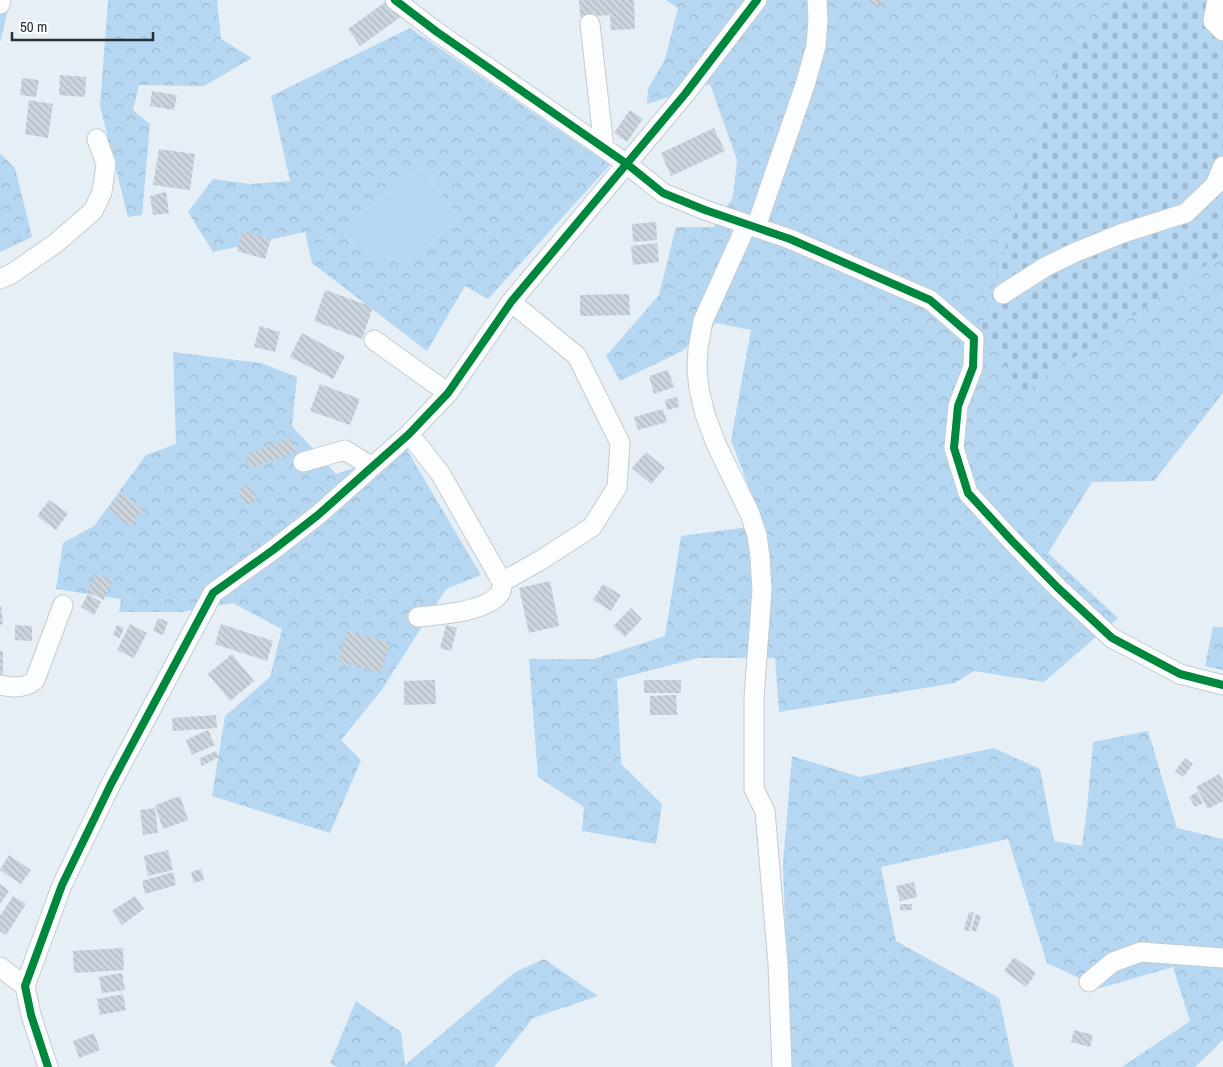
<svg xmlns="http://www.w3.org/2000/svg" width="1223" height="1067" viewBox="0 0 1223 1067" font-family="'Archivo Narrow',sans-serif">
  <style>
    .grass { fill: #b5d7f2 }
    .forest { fill: url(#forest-crowns); fill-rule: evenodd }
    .cemetery { fill: url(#cemetery-stones) }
    .building { fill: url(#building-back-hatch) }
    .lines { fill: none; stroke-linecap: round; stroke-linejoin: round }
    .minor-casing { stroke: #c4ccd1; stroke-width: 21 }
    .minor { stroke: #fbfdfe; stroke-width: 19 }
    .cycleway-casing { stroke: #fff; stroke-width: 11 }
    .cycleway { stroke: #00873e; stroke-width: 8 }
  </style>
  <defs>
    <pattern id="forest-crowns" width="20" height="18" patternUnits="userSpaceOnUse" patternTransform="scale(1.25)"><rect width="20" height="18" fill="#b5d7f2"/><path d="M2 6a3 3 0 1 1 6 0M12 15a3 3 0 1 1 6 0" fill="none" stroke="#9cb9d0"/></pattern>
    <pattern id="cemetery-stones" width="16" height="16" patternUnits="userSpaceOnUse" patternTransform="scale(1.25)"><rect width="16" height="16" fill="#b5d7f2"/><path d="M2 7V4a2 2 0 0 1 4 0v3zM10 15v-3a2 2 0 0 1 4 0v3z" fill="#9cb9d0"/></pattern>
    <pattern id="building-back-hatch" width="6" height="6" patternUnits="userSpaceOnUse" patternTransform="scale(1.25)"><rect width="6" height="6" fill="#ccd5dd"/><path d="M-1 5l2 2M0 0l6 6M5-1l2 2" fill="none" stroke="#afb7be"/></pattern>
  </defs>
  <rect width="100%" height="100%" fill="#e6eff6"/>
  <path class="grass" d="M422,167l37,51 -50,44 -47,-8 -18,-18 15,-21z"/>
  <path class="forest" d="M0,0h10l-10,43z
    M108,0h109l4,39 31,19 -48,28 -65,-1 -6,25 17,14 -8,91 -14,2 -28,-111z
    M666,0h492l65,169v224l-69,88 -62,1 -44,71 70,65 -74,64 -70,-11 -19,12 -176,29 -4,-54h-77l-81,21 4,85 41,40 -6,40 -74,-13 2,-24 -46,-30 -9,-118h65l71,-23 16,-100 82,-11 -32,-85 20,-110 -35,-7 -34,28 -62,30 -14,-25 53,-61 17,-68h38l19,-30 4,-37 -27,-76 -63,20 1,-15 17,-30 13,-51z
    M410,28l200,137 -122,134 -23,-13 -38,65 -115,-88 -7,-31 -92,20 -25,-40 25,-33 37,5 40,-3 -19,-85zM422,167l37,51 -50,44 -47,-8 -18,-18 15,-21z
    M0,153l15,15 17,69 -32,15z
    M173,352l88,11 36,14 -5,49 44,48 71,-24 74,125 -35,14 -65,102 -40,49 20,20 -31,73 -118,-37 13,-80 45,-39 12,-48 -49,-26 -51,9h-63l2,-13 -65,-10 7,-46 31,-17 52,-71 30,-11z
    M1213,627h10v43l-18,-4z
    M1148,731l29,97 46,11v201l-28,27h-73l68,-46 -17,-54 -73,21 -53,-25 -39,-124 -127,28 15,74 103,57 15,69h-224l-7,-203 9,-108 68,21 134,-29 46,21 14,72 28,5 5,-37 6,-67z
    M544,959l54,37 -65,22 -39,49h-157l-7,-4 26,-62 45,31 4,33 110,-93z"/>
  <path class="cemetery" d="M1114,0h109v253l-200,140 -42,-64 78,-263z"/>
  <path class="building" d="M388,0l14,16 -42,30 -12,-17z
    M579,0h55l1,29 -24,1 -1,-15 -30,2z
    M869,0h15l-10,7z
    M60,75l26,2 -1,20 -26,-2z
    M22,78l17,2 -3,17 -16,-2z
    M152,91l25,4 -3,15 -24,-4z
    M29,100l24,4 -5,34 -23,-4z
    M630,110l13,9 -16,23 -13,-9z
    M714,128l11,23 -54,25 -10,-23z
    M159,149l36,5 -5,36 -37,-5z
    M166,192l3,21 -16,2 -3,-19z
    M656,222l1,18 -24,2 -1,-18z
    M243,231l28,8 -6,20 -28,-8z
    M657,243l2,19 -26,3 -2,-19z
    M325,290l48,17 -11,32 -48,-18z
    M629,294l1,21 -50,1v-21z
    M260,326l20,6 -5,20 -21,-5z
    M302,333l43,23 -12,23 -43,-22z
    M668,370l6,17 -20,7 -5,-18z
    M320,384l40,15 -10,26 -40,-14z
    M677,397l2,10 -12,3 -2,-10z
    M663,409l4,13 -29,8 -4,-13z
    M291,438l5,14 -45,16 -5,-14z
    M646,452l19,16 -14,16 -19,-16z
    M249,484l8,15 -11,7 -9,-16z
    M123,492l20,19 -14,16 -21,-19z
    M49,500l19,13 -12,17 -19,-14z
    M95,573l17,7 -8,20 -17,-8z
    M550,581l9,45 -30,7 -10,-45z
    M603,584l18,11 -10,16 -18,-11z
    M88,594l13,8 -7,13 -13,-8z
    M0,606h1l2,18 -3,1z
    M631,608l11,11 -17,18 -12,-11z
    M158,618l10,4 -5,13 -10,-4z
    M130,624l17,9 -13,25 -17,-8z
    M221,624l52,17 -6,20 -52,-17z
    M15,625l17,1v15l-17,-1z
    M117,625l7,3 -4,10 -7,-3z
    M446,625l11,3 -6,23 -11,-3z
    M347,631l43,12 -9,30 -42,-11z
    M0,651h3v25h-3z
    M232,654l22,27 -24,20 -22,-27z
    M435,680l1,24 -32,1v-24z
    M644,680h37v13h-37z
    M676,695l1,20h-27v-19z
    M216,715l1,13 -44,3 -1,-13z
    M208,730l7,15 -23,10 -6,-15z
    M216,751l3,6 -17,9 -3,-7z
    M1185,758l8,6 -10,13 -8,-6z
    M1219,774l4,8v19l-15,8 -12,-22z
    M1197,792l6,11 -8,4 -6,-10z
    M180,796l8,24 -25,9 -8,-24z
    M155,808l3,25 -15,2 -3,-25z
    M168,850l5,20 -25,6 -4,-20z
    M9,855l22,15 -10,14 -21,-14z
    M201,869l3,11 -10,3 -3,-11z
    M173,872l3,13 -31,9 -3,-13z
    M914,882l3,15 -17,4 -4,-15z
    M0,884l9,7 -9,13z
    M13,896l13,8 -20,31 -6,-4v-15z
    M135,896l9,13 -22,16 -10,-14z
    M900,904h12v6h-12z
    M969,912l5,1 -5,18 -5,-1z
    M976,914l5,2 -5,16 -5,-2z
    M123,948l1,22 -50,3 -1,-22z
    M1014,957l22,16 -10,14 -22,-16z
    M122,973l3,17 -23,3 -3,-16z
    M123,994l3,16 -26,5 -3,-16z
    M1074,1030l19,5 -3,12 -19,-5z
    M94,1033l6,17 -21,8 -6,-17z"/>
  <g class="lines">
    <defs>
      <path id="minor" d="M395,0l42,32 190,132 36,29 42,17 85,29 140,61 44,38 -1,29 -15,39 -4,42 14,45 45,49 45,46 54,50 68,36 43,11
        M1217,0l-4,21 10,10
        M0,4l1,-4
        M590,24l14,124
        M747,224l-44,97 -5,27 -1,21 2,20 6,25 11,30 34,70 7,21 3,22 2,33 -8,108v91l11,22 13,153 4,103
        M756,227l49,-142 11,-39 2,-27 -1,-19
        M0,279l13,-6 43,-30 37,-32 9,-19 4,-28 -9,-25
        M1003,294l42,-27 31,-15 47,-19 63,-20 29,-28 8,-19
        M374,340l74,53
        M409,434l31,39 62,109c0,4 0,8 -2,11 -12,19 -62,22 -82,24
        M303,462l42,-12 27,17
        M502,582l39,-22 51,-33 25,-40 3,-44 -43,-87 -66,-54
        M0,685c12,3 25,4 35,-5l28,-75
        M0,967l25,19
        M1089,982l24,-20 28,-10 82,6
        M48,1067l-17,-52 -6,-29 37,-101 49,-101 102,-191 60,-43 45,-35 91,-81 39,-41 63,-91 174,-208 72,-94"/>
    </defs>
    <use href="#minor" class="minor-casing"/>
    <use href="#minor" class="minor"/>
    <defs>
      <path id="cycleway" d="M395,0l42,32 190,132 36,29 42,17 85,29 140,61 44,38 -1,29 -15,39 -4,42 14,45 45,49 45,46 54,50 68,36 43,11
        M48,1067l-17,-52 -6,-29 37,-101 49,-101 102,-191 60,-43 45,-35 91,-81 39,-41 63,-91 174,-208 72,-94"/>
    </defs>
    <use href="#cycleway" class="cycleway-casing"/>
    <use href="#cycleway" class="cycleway"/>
  </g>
  <path d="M12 32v8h141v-8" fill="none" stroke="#272e34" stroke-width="2.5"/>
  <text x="20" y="32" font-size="15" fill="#272e34" stroke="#ffffff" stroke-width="4" paint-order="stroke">50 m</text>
</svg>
